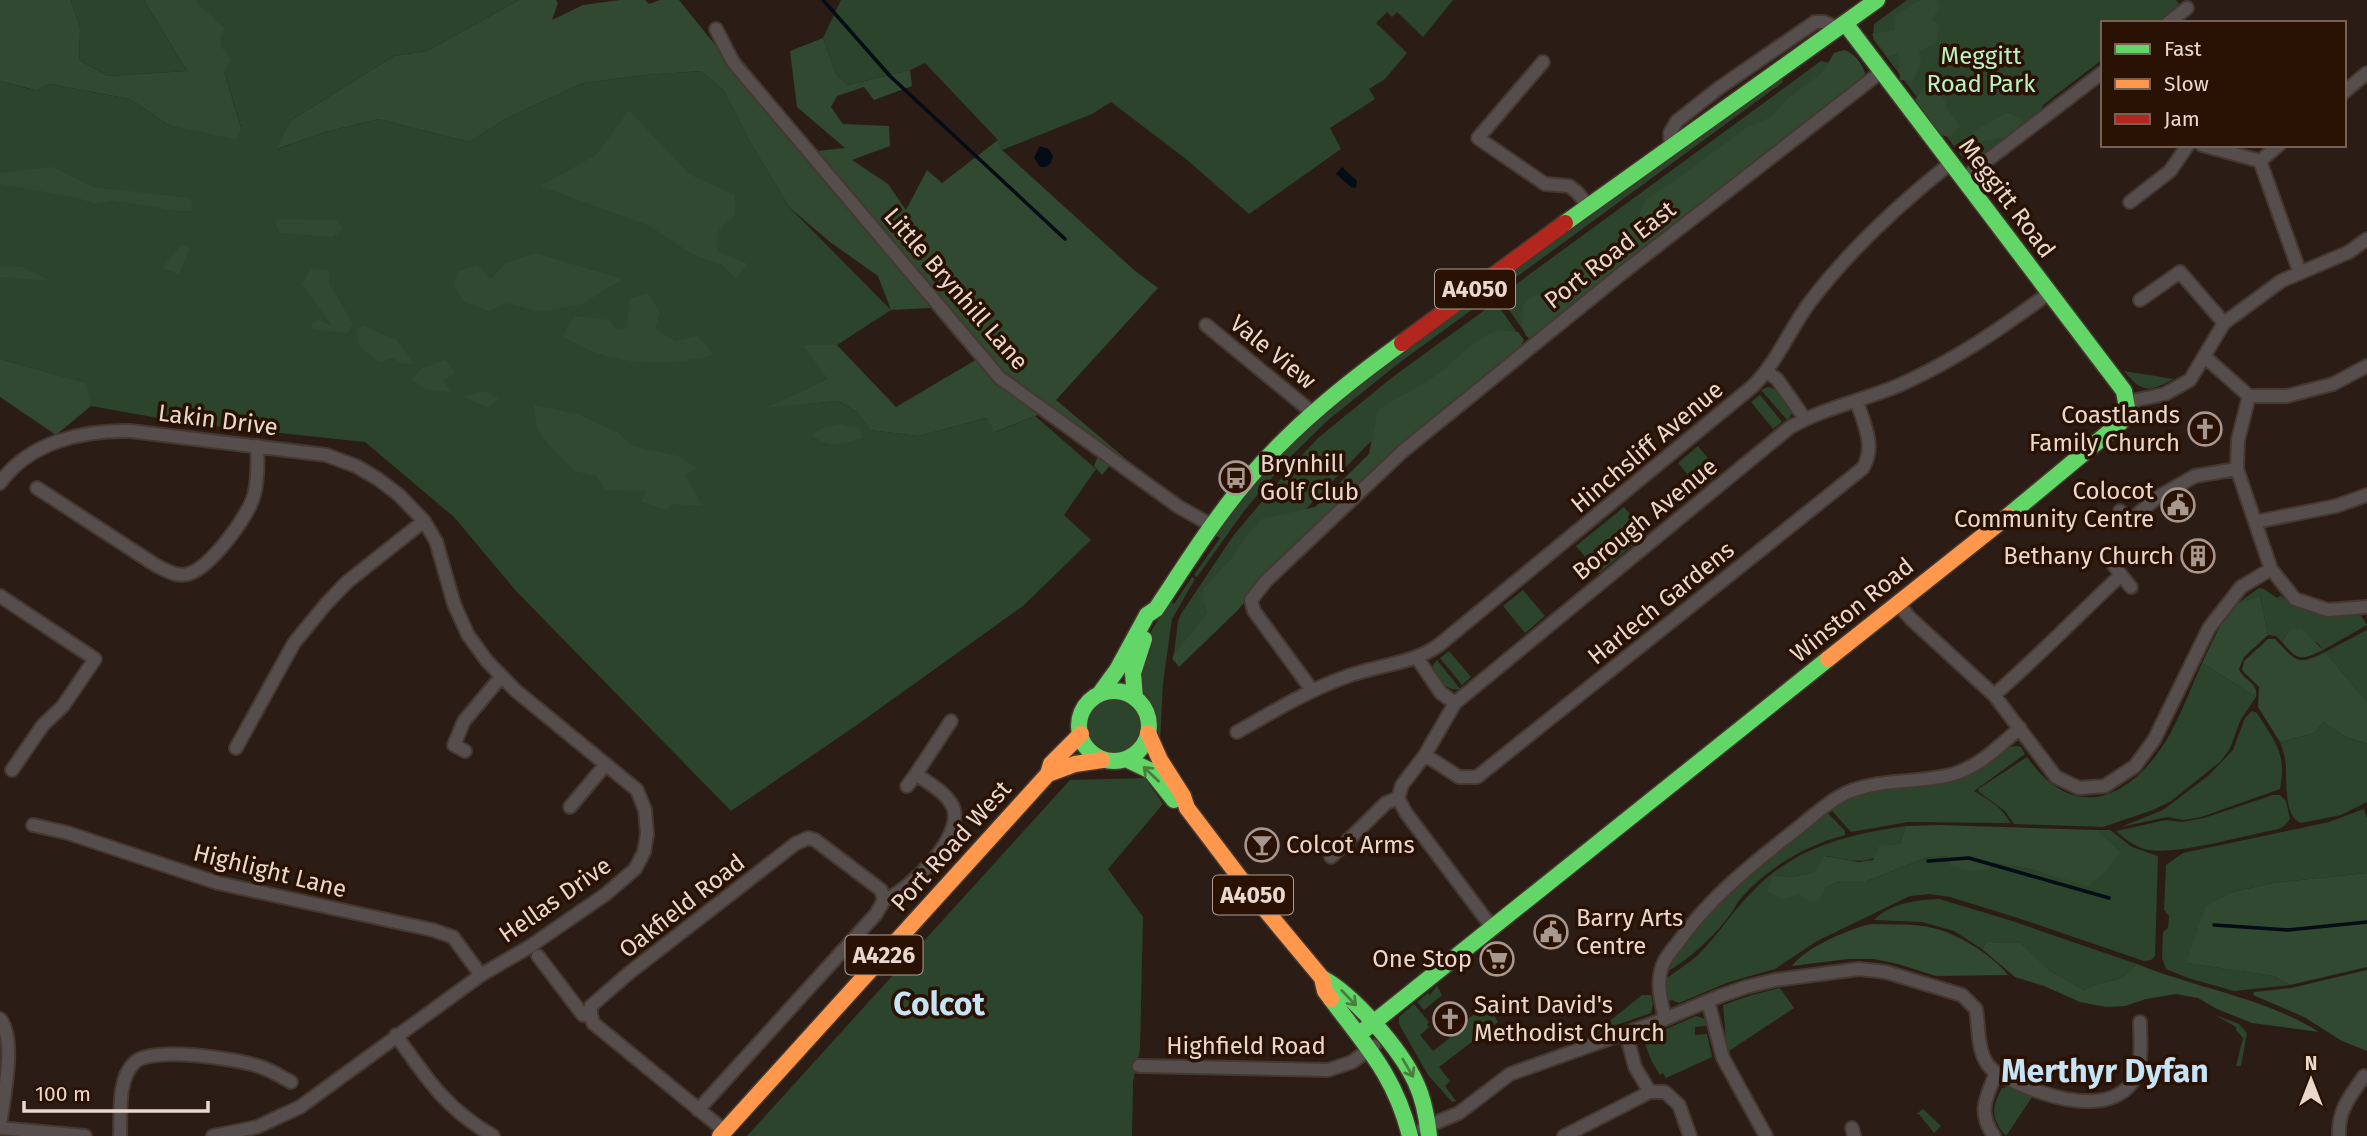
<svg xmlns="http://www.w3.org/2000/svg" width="2367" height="1136" viewBox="0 0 2367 1136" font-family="'Fira Sans',sans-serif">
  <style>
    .green { fill: #2c442b }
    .forest { fill: #304930 }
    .water { fill: #040c15 }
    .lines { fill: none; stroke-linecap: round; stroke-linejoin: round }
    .stream { stroke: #040c15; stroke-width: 3.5 }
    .street-casing { stroke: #443831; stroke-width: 16 }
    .fast-casing { stroke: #443831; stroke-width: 19 }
    .slow-casing { stroke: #443831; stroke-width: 19 }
    .jam-casing { stroke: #443831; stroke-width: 19 }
    .street { stroke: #564e4c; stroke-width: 12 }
    .fast { stroke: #63d668; stroke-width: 16 }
    .slow { stroke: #ff974d; stroke-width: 16 }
    .jam { stroke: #b3261e; stroke-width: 16 }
    .oneway { stroke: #497e3b }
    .labels { text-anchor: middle; stroke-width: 7; stroke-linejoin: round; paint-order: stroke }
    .shield { fill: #291204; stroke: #b09d92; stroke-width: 2 }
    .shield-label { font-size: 23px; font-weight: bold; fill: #ead8cf }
    .park-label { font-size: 24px; fill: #bbf1be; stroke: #291204 }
    .street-label { font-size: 24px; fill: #ead8cf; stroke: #291204 }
    .poi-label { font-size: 24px; fill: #ead8cf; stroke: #291204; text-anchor: end }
    .district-label { font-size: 32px; font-weight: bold; fill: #c6e4f6; stroke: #291204 }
  </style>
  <rect width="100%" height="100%" fill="#2b1d15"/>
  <path class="green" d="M71,0h73l43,71 -79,5 -29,-16 1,-31z
    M198,0h321l-92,51 -33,5 -104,65 -12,28 47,-17 54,-13 90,23 40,-25 74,-34 62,-8 56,-4 23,20 26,51 39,65 102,103 -54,35h-33l23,34 -59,28 70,-6 19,11 13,18 49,6 67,-18 10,14 39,-16 61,53 -32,46 27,25 -68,66 -169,121 -123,84 -215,-220 -62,-74 -89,-75 -179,-19 -95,-17 -6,-23 -85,-24v-278l34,9 16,-6 80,15 37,25 74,3 -17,-56 -4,-26 -23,-42z
    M841,0h612l-30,37 -26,-25 -5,5 -5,-5 -11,11 31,30 -22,26 -16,10 6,10 -45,29 11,21 -92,65 -63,-55 -75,-57 -19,12 -90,36 -4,-10 -73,-77 -15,7 -62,15 -12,-11 -13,-36z
    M1907,0h269l4,5 -23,18h-54v36l-60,46 -3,7 -60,46 -14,4 -93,-123 1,-15z
    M1821,61l9,2 1,11 -260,217 -42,48 -26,-38 1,-8z
    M1781,78l2,4 -384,281 -71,57 -43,42 -41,49 -47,66 -3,-2 26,-37 -4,-3 23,-32 44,-51 79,-70z
    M1493,304l6,3 24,34 -79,49 -76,54 -106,111 -89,107 5,-41 3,-7 52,-78 59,-70 26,-28 76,-62z
    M2124,371l50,8c-26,13 -31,15 -50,-8z
    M1768,387c11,2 22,16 24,26l-4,8 -27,-31z
    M1760,395l22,27 -9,7 -22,-27z
    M1698,446l22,27 -20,16 -22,-26z
    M1624,507l22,27 -47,39 -23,-27z
    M1192,577l3,2 -23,40 -9,64 -3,59c-6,-10 -3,-21 -8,-31 -2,-7 -8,-13 -11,-19 -12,-30 13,-68 30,-91l3,3z
    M2259,588l5,1 13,9 3,-2c32,19 43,18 80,18l7,11 -44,25 -5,-7 -29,-13 -7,12 -6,-6 -8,-1 -8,-39 -22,7z
    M1523,590l22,26 -20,17 -22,-27z
    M2367,630v72l-42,-50z
    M1449,651l22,26 -9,8 -22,-27z
    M1437,660l23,29c-13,3 -27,-11 -27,-24z
    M2202,663l54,34 -15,22 -11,29 -9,13 -50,40 -18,9 -50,17 -89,-3 -9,-13 -26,-19 -1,-3 49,-32c49,71 109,39 144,-25 12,-22 21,-47 31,-69z
    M1086 726a27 27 0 1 1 54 0a27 27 0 1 1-54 0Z
    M2252,711l5,2c18,29 30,40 23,76l-79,28 -17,3 -17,-3 -46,10 42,-17 45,-34 25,-26 12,-32z
    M2323,722l21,14 23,8v58l-26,13 -40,8c-19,-7 -13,-47 -16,-64 -1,-6 -3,-12 -5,-17l35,-9z
    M2015,746l6,1 4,7 -51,37c13,8 30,17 36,32l-102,-1 -57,10 -18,-20 -1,-4c48,-29 92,-14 137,-34 17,-7 29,-25 46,-28z
    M1145,778l18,26 -55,65 35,48 -3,132 -7,33 -1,54h-385l323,-356z
    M2273,795h7l6,6 4,18 -6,7 -6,3c-31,6 -101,26 -129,21 -13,-2 -24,-11 -33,-19l50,-11 16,2 22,-4z
    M2364,809l3,10v54l-94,10 -40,9 -46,71 87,13 16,9 -56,6 -46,-13 -22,-9 -4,-11 1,-26 5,-4 1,-12 -5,-6 2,-45 17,-12 146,-31z
    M1827,812l18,19v4c-41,11 -76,32 -104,63 -4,5 -6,9 -9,14 -18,25 -41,46 -67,61 31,-67 106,-116 162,-161z
    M1906,826l-6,18c-35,21 -35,19 -74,12l-13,17 -23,4 -17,-2 26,19 26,-6 14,-7h28l58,-23 23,-2 41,13 4,-6 37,6 23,6 68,-23 -24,-22h13l22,17 26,9 -3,100 -4,4 -7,1 -126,-43 -68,-21 -20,-3 -20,2 -93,45 -42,28 -46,13 -50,21 -7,-3 -5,1 -3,-21c11,-8 24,-16 35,-26 20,-20 35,-45 56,-65 41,-42 94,-55 151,-63z
    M1939,899l70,21 128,44 -15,14 -28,7 -10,5 -35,-20 -28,-27 -34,-1 -5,7 -28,-18 -32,-9 -48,-2c16,-17 43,-20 65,-21z
    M1437,986l5,9 -18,15 -7,-8 11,-9 2,2z
    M1780,988l14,20 -65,43 -3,-11 -3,-35 29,-10z
    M1642,995h9l2,9 -2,9 -55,19z
    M1414,1004l15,18 -2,3 2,2 -9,8 13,16 23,-18 -2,-3 33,-26 11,18 -59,45 11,14 -5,5 11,15 -4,1 -24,-27 -29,-51v-7z
    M2215,1015l24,9 8,9 -6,33h-5l7,-28 -7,-8v-3z
    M1696,1016l9,3 2,7 -12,1v8l12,-1 5,23 -46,21 -3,-5 -3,2 -8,-13 -9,-23z
    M2008,1087l24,10 -26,39c-15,-17 -15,-28 -4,-48z
    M1923,1109l18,17 -7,7 -15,-19h-3z"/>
  <path class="forest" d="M0,0h71l9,29 -1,31 29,16 79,-5 -43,-71h54l-1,3 27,25 -4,17 11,14 -7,12 17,57 -5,12 -69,-16 -37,-25 -80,-15 -15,6 -35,-9z
    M519,0h37l2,3 -6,17 31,-15 37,-5h25l4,4 11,-4h19l92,114 46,37 28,-3 -48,-41 -7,-56 33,-13 13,36 12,11 62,-15 2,16 -38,14 -10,-13 -27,9 -6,11 12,17 46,2 1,20 -38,14 36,24 18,26 21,-40 15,13 56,-43 4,10 132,120 24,18 -102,112 70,59h-11l-13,16 -8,-9 4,-10 -58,-42 -45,18 -9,-14 -67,18 -49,-6 -13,-18 -19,-11 -73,7 62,-29 -24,-34h34l59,62 83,-49 -15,-33 -33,-17 -40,2 -13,-34 -48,-34 -41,-35 -39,-65 -26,-51 -23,-20 -56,4 -62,8 -74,34 -40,25 -90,-23 -54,13 -48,17 13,-28 104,-65 33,-5z
    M1920,0h18l2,8 -8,11 7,6 -3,18 -17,8 2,12 -8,18 -13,-1 -2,-27 -10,4 -16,-23 22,-4 2,-15z
    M1844,50c9,2 19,14 21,24l-8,10 -123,93 -201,163 -7,-4 -4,-11 1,-19 7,-8 17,-7 56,-39 16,-13 19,-21 8,-19 34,-22 66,-49 25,-11 15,-17 36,-27 12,-20z
    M1926,88l14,3 10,22 10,13 -10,11 -14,-3 -21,-35z
    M629,110l60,64 46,21v20l-16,15 -2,21 31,13 -12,15 -14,-14 -30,-11 -42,-28 -110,-40 56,-31z
    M2007,113l15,6 -9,17 -35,6 -6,-10z
    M52,167l40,20 99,11 2,13h-16l-65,-11 -17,4 -17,-6 -78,-14v-11z
    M280,219l56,1 7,9 -10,8 -53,-4 -5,-10z
    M182,244l8,5 -11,25 -17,-6z
    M535,253l87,26 -39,25 -43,8 -33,-9 -18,8 -24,-9 -11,-16 3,-14 20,-7 14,14 13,-15z
    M0,266l22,1 29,14 -51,-4z
    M311,269l18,1v13l24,41 -5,9 -35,-3 -2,-6 8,-4 13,6 -30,-42z
    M648,293l12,20 -5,16 20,12 23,-5 16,19c-38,10 -85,11 -122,-4 -10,-4 -20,-10 -30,-15l12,-20 35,4 7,9 10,-1 4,-30z
    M363,326l34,14 17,23 -11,1 -11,-6 -12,4 -21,-16 -2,-16z
    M1498,330l20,2 6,8 -9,15 -250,223 -28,33 -58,56 -7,-9 3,-5 33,-40 -5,-12v-12l28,-30 17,-25 14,-15 53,-12 54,-53 9,-44c17,-12 37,-20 53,-31 24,-16 40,-39 67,-49z
    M0,359l86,24 5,23 -35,29 -56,-38z
    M445,360l10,13 -12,8 8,11 -25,-2 -14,-11 10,-11z
    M485,391l14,8 -11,8 -12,-4 -13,-7z
    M534,405l43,9 40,18 16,14 45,10 19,12 -12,7 18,31 -31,-2 -5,6 -25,-8 3,-11 -39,-1 -10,-14 -22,-5 -25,-26 -12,-16z
    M841,424l19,4 2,10c-20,6 -32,12 -50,-3l10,-7z
    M2260,596l8,39 -24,22 -5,12c4,11 20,14 17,28l-54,-34 18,-37 18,-23z
    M2301,628l22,22c-21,10 -25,12 -41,-8l7,-12z
    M2268,639h7c21,21 21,28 50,13l42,50v42l-23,-8 -21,-14 -8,11 -35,9 -22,-35 1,-20 -17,-17 2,-9z
    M1939,825l158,5 24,22 -18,22 -15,12 -58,-17 -37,-6 -3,6 -20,2 -19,-5 -4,-10 -22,2 -58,23h-28l-14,7 -5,12 -10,2 -11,-8 -17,5 -15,-8 6,-16 17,2 23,-4 12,-17 34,6 14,-2 6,-14 21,-2 6,-18z
    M2367,873v94l-77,18 -16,-9 -88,-13 19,-56 28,-15 40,-9z
    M1871,924c20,1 43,-1 62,4 23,5 61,28 75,47l-72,1 -38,-12 -24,-5h-26l-56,7c14,-19 57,-37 79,-42z
    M1987,942l34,1 28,27 35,20 10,-5 28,-7 15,-14c61,25 126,33 182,68l-67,-9 -35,-14 -19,-11 -22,-4 -30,5 -21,7 -19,1 -26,-5 -36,-16 -29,-9 -33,-28z
    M2367,970v81l-25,-10 -38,-24 -51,-22 1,-3 37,-4z"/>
  <path class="water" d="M1040,146l9,3 4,7 -2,7 -5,4h-6l-6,-9z
    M1342,167l15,14 -1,7 -5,-1 -15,-13z"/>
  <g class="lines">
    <path class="stream" d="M823,0l67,76 175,163
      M1928,861l41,-3 140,40
      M2214,925l74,5 79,-8"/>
    <defs>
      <path id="street" d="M2168,23l19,-15
        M716,29l17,33 267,316 179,129 34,19
        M1543,62l-65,76 67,46 24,2 8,6 11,14
        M2344,92l23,-19
        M2202,145l58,16
        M1671,147l-1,-14 7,-12 42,-33 96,-66h9l13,6
        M2260,161l40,112
        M2260,161l19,-16
        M1964,178l139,-106
        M2130,202l40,-31 18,-26
        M2140,300l40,-28 44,51
        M1206,325l107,88
        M2205,357l44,39 -11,44 -1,29 34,100 24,30 33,11 39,-3
        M1767,372l10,7 28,40
        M2249,396h38l46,-12 34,-18
        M2127,402l38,-8 25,-14 34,-57 57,-42 68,-29 18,-13
        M0,483c29,-41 83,-53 130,-52l196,24 30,11 22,13 21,16 25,26 12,20 18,63 14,31 19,26 28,29 122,100 8,20 2,24 -3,18 -9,17 -29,25 -77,53 -48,28 -181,132 -43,20 -44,9
        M37,488l120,78c10,5 20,11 31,8 22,-6 60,-57 66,-79 4,-16 4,-32 3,-49
        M2120,511l9,10 29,-24 37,-21 42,-7
        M2255,522l81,-16 31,-11
        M2113,564l8,11
        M0,596l95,63 -32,47 -20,19 -31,45
        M1897,603l14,16 83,76 62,82 23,11 26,-2 30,-20 19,-26 55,-112 32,-41 30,-18
        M1417,658l24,35 14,10
        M1312,690l-58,-79 -3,-11 15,-19 137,-130 218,-177 261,-203
        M1994,695c44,-38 84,-80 127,-120l10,12
        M1237,732c36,-20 71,-42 111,-56 30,-11 65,-12 91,-31l314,-259c24,-24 37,-57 57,-84 41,-54 89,-98 142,-140
        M236,748l58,-105 32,-39 21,-22 77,-61
        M465,751l-11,-6 10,-24 37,-44
        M1425,755l34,22h18l386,-309c13,-22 1,-44 -6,-66
        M907,786l9,-12
        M1398,798l8,15 85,113
        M570,807l36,-43
        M33,825l35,8 150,50 215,47 20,7 28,38
        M1331,857l55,-54 12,-5 4,-13 23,-30 30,-52 334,-275c35,-21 78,-28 115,-45 53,-24 99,-56 145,-90
        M884,900c25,-9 81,-64 69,-93 -7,-15 -25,-24 -37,-33l35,-53
        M538,956l45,59 8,-1 2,9 132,108
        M1708,1001l15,57 43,78
        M591,1014v-8l38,-33 166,-129 13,-6 7,2 66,50 3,10
        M0,1019c17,21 3,80 0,107
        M1665,1019l55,-23 26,-9 29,-7 84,-11 27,3 76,23 14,14c3,18 1,41 12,56 7,9 17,13 27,17 30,14 90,34 116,2 13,-17 9,-41 9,-62
        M1626,1033l9,34 15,25
        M396,1035c31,44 49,73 97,101
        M1139,1066l189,4 24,-8 22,-16
        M698,1110l178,-196 8,-14
        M0,1128l85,8
        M1423,1128l36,-15 51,-39 155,-55c-4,-18 -10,-39 -1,-57 3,-6 8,-12 12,-17 32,-46 78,-83 122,-117 16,-13 33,-29 53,-37 31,-12 66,-8 99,-16 28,-7 48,-28 70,-47
        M1852,1128l2,8
        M120,1136c1,-22 -3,-56 14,-73 17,-18 104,-4 127,4 10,3 20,10 30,15
        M1564,1136l86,-44h15l14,13 11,31
        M1994,1136c-17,-24 -8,-38 2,-63
        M2339,1136c-1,-27 11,-39 25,-60"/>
      <path id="fast" d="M1845,23l279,368 3,17 -7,15 -112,93
        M1565,223l312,-223
        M1079 726a35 35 0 1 1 70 0a35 35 0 1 1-70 0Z
        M1101,692l16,-22 30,-55 9,-6c30,-45 58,-90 93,-131 44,-52 98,-95 153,-135
        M1135,698l-2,-25 11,-34
        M1126,759l25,12 23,29
        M1322,978c32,17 79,72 94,105 8,17 11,35 13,53
        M1331,999c35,47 64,77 79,137
        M1363,1031l465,-372"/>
      <path id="slow" d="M1828,659l180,-143
        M1148,733l12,27 23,36 4,12 66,87 69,83 3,13 6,8
        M1048,774l27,-10 27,-4
        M720,1136l328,-362 3,-10 30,-30"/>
      <path id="jam" d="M1402,343l163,-120"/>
    </defs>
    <use href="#street" class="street-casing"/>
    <use href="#fast" class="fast-casing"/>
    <use href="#slow" class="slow-casing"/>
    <use href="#jam" class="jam-casing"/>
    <use href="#street" class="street"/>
    <use href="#fast" class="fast"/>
    <use href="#slow" class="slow"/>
    <use href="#jam" class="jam"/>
  </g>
  <defs><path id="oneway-shaft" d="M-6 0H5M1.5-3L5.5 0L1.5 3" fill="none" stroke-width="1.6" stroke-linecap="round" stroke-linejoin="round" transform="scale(1.75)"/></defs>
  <g class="oneway">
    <use href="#oneway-shaft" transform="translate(1151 774) rotate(-136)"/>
    <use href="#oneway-shaft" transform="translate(1349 998) rotate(46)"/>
    <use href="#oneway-shaft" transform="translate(1408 1068) rotate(60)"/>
  </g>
  <defs>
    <symbol id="church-ring" viewBox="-11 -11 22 22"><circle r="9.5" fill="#291204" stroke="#a7978e" stroke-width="1.5"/><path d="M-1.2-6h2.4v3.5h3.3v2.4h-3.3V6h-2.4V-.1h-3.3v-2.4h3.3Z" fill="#a7978e"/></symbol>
    <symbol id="bus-ring" viewBox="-11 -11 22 22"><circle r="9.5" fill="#291204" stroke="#a7978e" stroke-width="1.5"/><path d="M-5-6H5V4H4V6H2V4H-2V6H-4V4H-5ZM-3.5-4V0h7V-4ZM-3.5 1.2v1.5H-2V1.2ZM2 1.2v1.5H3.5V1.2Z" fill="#a7978e"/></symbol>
    <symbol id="civic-ring" viewBox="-11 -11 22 22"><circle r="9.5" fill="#291204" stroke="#a7978e" stroke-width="1.5"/><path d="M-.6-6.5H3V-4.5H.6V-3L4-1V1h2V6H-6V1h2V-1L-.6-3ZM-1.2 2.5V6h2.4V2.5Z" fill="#a7978e"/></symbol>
    <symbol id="building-ring" viewBox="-11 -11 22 22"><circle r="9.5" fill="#291204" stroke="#a7978e" stroke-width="1.5"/><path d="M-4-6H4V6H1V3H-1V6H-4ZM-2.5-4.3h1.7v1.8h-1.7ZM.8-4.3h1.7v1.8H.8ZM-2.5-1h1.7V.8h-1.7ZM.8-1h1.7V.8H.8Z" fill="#a7978e"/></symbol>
    <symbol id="bar-ring" viewBox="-11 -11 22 22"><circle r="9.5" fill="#291204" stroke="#a7978e" stroke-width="1.5"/><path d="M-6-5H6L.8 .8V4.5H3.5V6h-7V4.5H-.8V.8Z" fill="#a7978e"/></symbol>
    <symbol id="supermarket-ring" viewBox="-11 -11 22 22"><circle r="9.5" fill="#291204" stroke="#a7978e" stroke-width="1.5"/><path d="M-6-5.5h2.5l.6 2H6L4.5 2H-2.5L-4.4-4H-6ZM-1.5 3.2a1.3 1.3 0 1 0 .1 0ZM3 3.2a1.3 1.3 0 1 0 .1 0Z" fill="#a7978e"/></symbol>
  </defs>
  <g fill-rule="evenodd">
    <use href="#church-ring" x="2186" y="410" width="38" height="38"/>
    <use href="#bus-ring" x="1217" y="459" width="38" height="38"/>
    <use href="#civic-ring" x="2159" y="486" width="38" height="38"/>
    <use href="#building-ring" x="2179" y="537" width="38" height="38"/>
    <use href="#bar-ring" x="1243" y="826" width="38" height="38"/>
    <use href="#civic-ring" x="1532" y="913" width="38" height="38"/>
    <use href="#supermarket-ring" x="1478" y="940" width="38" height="38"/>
    <use href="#church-ring" x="1431" y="1000" width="38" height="38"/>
  </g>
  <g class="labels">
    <g class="shield">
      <rect x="1435" y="269.5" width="80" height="39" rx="5"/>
      <rect x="1213" y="875.5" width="80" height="39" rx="5"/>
      <rect x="845.5" y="935.5" width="77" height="39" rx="5"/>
    </g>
    <g class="shield-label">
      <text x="1475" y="297">A4050</text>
      <text x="1253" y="903">A4050</text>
      <text x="884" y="963">A4226</text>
    </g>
    <g class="park-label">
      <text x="1981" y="64">Meggitt<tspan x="1981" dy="28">Road Park</tspan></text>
    </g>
    <g class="street-label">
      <text transform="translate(2007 198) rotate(53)" y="8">Meggitt Road</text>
      <text transform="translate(1610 255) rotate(-38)" y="8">Port Road East</text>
      <text transform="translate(956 289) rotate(49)" y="8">Little Brynhill Lane</text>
      <text transform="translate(1273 352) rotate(39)" y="8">Vale View</text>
      <text transform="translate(218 420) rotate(7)" y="8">Lakin Drive</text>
      <text transform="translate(1647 447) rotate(-40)" y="8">Hinchsliff Avenue</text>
      <text transform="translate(1645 519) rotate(-39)" y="8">Borough Avenue</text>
      <text transform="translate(1661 603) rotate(-39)" y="8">Harlech Gardens</text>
      <text transform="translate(1852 610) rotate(-39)" y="8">Winston Road</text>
      <text transform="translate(951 846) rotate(-48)" y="8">Port Road West</text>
      <text transform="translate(270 871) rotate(14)" y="8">Highlight Lane</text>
      <text transform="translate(555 900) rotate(-35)" y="8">Hellas Drive</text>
      <text transform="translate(682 906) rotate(-38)" y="8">Oakfield Road</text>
      <text x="1246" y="1054">Highfield Road</text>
    </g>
    <g class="poi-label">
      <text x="2180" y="423">Coastlands<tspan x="2180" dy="28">Family Church</tspan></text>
      <text x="1260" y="472" text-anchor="start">Brynhill<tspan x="1260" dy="28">Golf Club</tspan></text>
      <text x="2154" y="499">Colocot<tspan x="2154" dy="28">Community Centre</tspan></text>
      <text x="2174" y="564">Bethany Church</text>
      <text x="1286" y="853" text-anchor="start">Colcot Arms</text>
      <text x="1576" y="926" text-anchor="start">Barry Arts<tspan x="1576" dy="28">Centre</tspan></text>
      <text x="1472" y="967">One Stop</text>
      <text x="1474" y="1013" text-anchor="start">Saint David's<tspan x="1474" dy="28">Methodist Church</tspan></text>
    </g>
    <g class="district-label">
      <text x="939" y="1015">Colcot</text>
      <text x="2105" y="1082">Merthyr Dyfan</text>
    </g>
  </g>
  <rect x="2101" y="21" width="245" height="126" fill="#291204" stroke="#766155" stroke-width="2"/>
  <rect x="2115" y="44" width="35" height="10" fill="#63d668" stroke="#766155" stroke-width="2"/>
  <text x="2164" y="56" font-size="21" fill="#ead8cf">Fast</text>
  <rect x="2115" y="79" width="35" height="10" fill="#ff974d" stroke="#766155" stroke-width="2"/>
  <text x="2164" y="91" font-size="21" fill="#ead8cf">Slow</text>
  <rect x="2115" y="114" width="35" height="10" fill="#b3261e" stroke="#766155" stroke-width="2"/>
  <text x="2164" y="126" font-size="21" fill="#ead8cf">Jam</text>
  <g transform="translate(2311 1080)" stroke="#291204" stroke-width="5" paint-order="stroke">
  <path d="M0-5L12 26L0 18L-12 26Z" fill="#ead8cf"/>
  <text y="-10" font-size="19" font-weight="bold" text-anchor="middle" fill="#ead8cf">N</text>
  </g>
  <path d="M24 1101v10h184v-10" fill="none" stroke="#ead8cf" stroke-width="3.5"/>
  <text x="35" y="1101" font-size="21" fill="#ead8cf" stroke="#291204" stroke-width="5" paint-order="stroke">100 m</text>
</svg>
